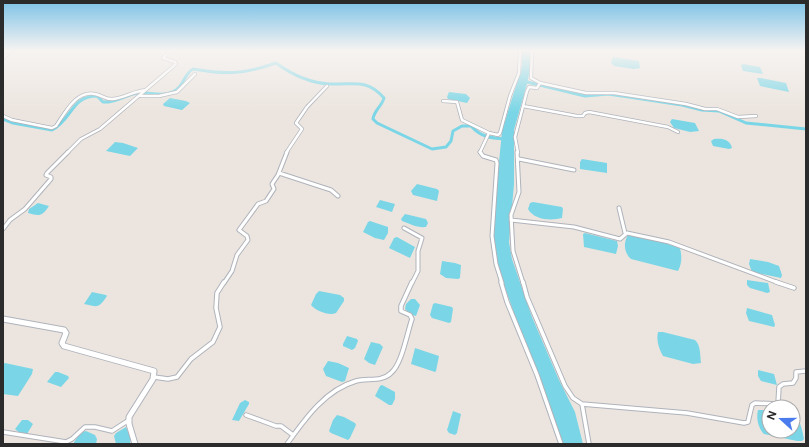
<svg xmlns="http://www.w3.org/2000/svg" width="809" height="447" viewBox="0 0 809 447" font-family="'Public Sans',sans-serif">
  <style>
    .water { fill: #7ad6e6 }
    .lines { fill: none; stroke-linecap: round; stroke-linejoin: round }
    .canal { stroke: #7ad6e6; stroke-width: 3 }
    .minor-far2-casing { stroke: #afb3bb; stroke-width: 4 }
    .minor-far1-casing { stroke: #afb3bb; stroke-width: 5 }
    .minor-casing { stroke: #afb3bb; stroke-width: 5.5 }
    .tertiary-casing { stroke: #afb3bb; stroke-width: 7 }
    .minor-far2 { stroke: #fff; stroke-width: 2.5 }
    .minor-far1 { stroke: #fff; stroke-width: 3 }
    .minor { stroke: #fff; stroke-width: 3.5 }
    .tertiary { stroke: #fff; stroke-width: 5 }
  </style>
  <rect width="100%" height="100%" fill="#ece5df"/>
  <path class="water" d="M522,50h9v15l-4,19 -13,46v54l-5,58 3,17 20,58 27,63 16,32 8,32h-23l-65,-185 -2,-35 9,-93 20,-65z
    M613,57l26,4 1,7 -6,1 -20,-3 -3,-3z
    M743,64l17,3 3,7 -20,-3 -2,-6z
    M757,78h4l25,5 3,9 -29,-6z
    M449,92l17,2 4,4 -3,5 -19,-4 -1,-2z
    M170,98l16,3 4,2 -8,7 -18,-4 -1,-2z
    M672,119l23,4 4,8 -9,1 -16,-4 -4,-6z
    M714,139c8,-1 16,0 18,9l-3,1 -16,-3 -2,-5z
    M115,142l8,1 15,5 -8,8 -24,-5z
    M582,159l25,4v10l-27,-4v-7z
    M417,184l20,5 2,2 -2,10 -24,-6 -2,-4z
    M380,200l15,4 -3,8 -16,-5z
    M533,202l29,5 1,2 -1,9c-11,3 -28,2 -34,-9l2,-6z
    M38,203l11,3c-7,11 -10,10 -21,7l1,-4z
    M405,214l21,5 2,4 -2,4c-9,1 -16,-3 -24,-6l-1,-2z
    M370,221l18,6v6l-4,7 -9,-2 -12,-6 5,-10z
    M585,233l32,8 1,5 -2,8 -32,-7 -1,-13z
    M628,235l31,6 21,7c2,8 2,16 -2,23l-47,-12c-7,-6 -8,-16 -3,-24z
    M397,237l18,10 -5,11 -21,-10 5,-10z
    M750,259l18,3 11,4 3,9 -1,3 -29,-6 -3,-8z
    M442,261l13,2 6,2 -1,13 -2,1 -12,-1 -6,-4z
    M747,280l21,3 2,9 -3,1 -17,-5 -3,-3z
    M319,291l21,4 4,3v3l-8,12c-7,3 -20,-2 -25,-8l5,-11z
    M92,292l14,3 1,1c-9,13 -9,11 -23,8z
    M411,299h4l5,6 -4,11 -4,-1 -7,-6 1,-5z
    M435,303l17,4 1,2 -2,13 -2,1 -17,-5 -2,-3 3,-11z
    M747,308l25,7 3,10 -1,2 -25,-6 -3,-8z
    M658,332h5l32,8c6,5 5,16 6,23l-8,1 -30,-8c-4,-7 -7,-15 -5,-24z
    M347,336l10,3 1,2 -3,7 -3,2 -9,-4v-2z
    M371,342l9,2 3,3 -8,18 -6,-2 -5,-4z
    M415,348l24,8 -3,15 -1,1 -24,-8z
    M328,361l10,2 11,5 -4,13 -3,1 -16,-6 -3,-7z
    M5,363l28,6 -1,5 -14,22 -15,-2v-30z
    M758,370l16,4 3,11 -16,-4 -3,-5z
    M55,372h3l10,4 1,2 -8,9 -14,-5z
    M382,385l13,7v7l-3,6h-3l-14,-9 5,-10z
    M245,400l4,2v2l-10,17 -7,-1 8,-17z
    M758,410h11v21h24v-16c8,5 9,15 11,24l-2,2h-5l-33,-7c-6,-6 -8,-16 -6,-24z
    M453,411l8,3 -4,19 -2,2 -6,-2 -2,-3z
    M337,415l7,2 11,6 1,2 -6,13 -2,2 -17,-7 -2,-2 4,-11z
    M22,420h6l5,4 -6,10 -7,-1 -5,-4z
    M126,427l5,12 -1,4 -14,1 -2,-8 2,-3z
    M86,431l9,4 2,4 -1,5h-23l7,-11z"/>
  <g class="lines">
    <path class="canal" d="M523,81l62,15 23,-2 21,3 53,8 20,5 17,1 27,12 60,6
      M3,119l10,4 39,7c20,-10 19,-34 45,-34l6,6c14,1 23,-8 36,-9 12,-1 26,5 37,-3 8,-5 8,-16 17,-21 34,6 51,5 83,-6 15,11 35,20 54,21 23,1 37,-6 54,14 -2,8 -10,12 -11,21l4,4 55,26 14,-2 5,-6 2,-10 9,-5h9c10,11 19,12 34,13"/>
    <defs>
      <path id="minor-far2" d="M166,50l6,1
        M3,58l9,-8
        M540,83l46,10h28l72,11 19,5h12l21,8 18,-1
        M141,96h18l18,-4 18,-18
        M443,101l14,1 5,18 27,13
        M523,106l54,10h6l2,-3 4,-1 79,15 10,5
        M3,116l9,4 40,8 4,-2c9,-13 20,-36 39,-32 6,1 11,6 18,5 11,-1 21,-8 33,-9
        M67,153l14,-14 19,-10 76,-65 -1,-2 -12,-4 4,-4 9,-4
        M286,153l16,-24 -6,-6 11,-16 20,-21
        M481,153l-1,-1 9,-19 9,2 2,-2 10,-37 9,-23 1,-23
        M518,153l-3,-16 12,-46 2,-4 8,1 3,-5 -9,-5 1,-28"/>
      <path id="minor-far1" d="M480,152l3,4 13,4 1,3 -5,73 4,28 6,19
        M517,152l2,40 -8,23 2,36 10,32
        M519,159l55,11
        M279,173l52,17 7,6
        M619,208l6,25
        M511,220l63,7 46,12 7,-6 42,9 110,41
        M404,228l18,10 -4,13v20l-6,12
        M3,229l7,-9 15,-11 26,-30v-2l-5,-2 1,-2 21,-21
        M224,283l8,-12 5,-16 11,-15 -1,-4 -8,-6 19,-26 8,-3 8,-12 -2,-5 6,-9 9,-23"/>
      <path id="minor" d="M501,282l6,20 30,73 24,69
        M523,282l4,15 38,89 8,12 9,6 7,40
        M776,282l18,6
        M154,377l14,2 9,-2 14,-18 22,-17 7,-15 -4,-19 1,-15 7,-11
        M582,404l105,9 57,10 4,-1 4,-17 3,-2 23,1 1,-17 4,-3 10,-1 3,-5v-6l10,-1
        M246,415l30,11h5l12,9
        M3,432l63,10 6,-3 13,-12h10l17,4 17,-11
        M287,444c18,-25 38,-54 69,-63 12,-3 26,1 35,-8 11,-9 16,-40 21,-54l-2,-4 -9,-4v-5l11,-24"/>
      <path id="tertiary" d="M3,319l61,11 2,3 -4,10 2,3 90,25 -1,8 -24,38v7l6,20"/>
    </defs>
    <use href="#minor-far2" class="minor-far2-casing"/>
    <use href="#minor-far1" class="minor-far1-casing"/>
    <use href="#minor" class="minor-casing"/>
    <use href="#tertiary" class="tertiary-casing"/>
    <use href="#minor-far2" class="minor-far2"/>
    <use href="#minor-far1" class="minor-far1"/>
    <use href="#minor" class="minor"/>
    <use href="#tertiary" class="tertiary"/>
  </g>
  <linearGradient id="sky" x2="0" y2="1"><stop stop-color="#7cc2e7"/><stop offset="0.45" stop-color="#f6f3f1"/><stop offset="1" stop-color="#f6f3f1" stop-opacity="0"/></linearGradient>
  <rect width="809" height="112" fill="url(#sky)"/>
  <rect width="809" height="447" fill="none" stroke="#2b2b2b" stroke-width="8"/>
  <g transform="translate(781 419) rotate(291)"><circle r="19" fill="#ffffff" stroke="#aaaaaa"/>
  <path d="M0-3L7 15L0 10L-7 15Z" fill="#4b7ced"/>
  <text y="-6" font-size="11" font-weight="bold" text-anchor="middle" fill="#2b2b2b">N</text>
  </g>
</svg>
